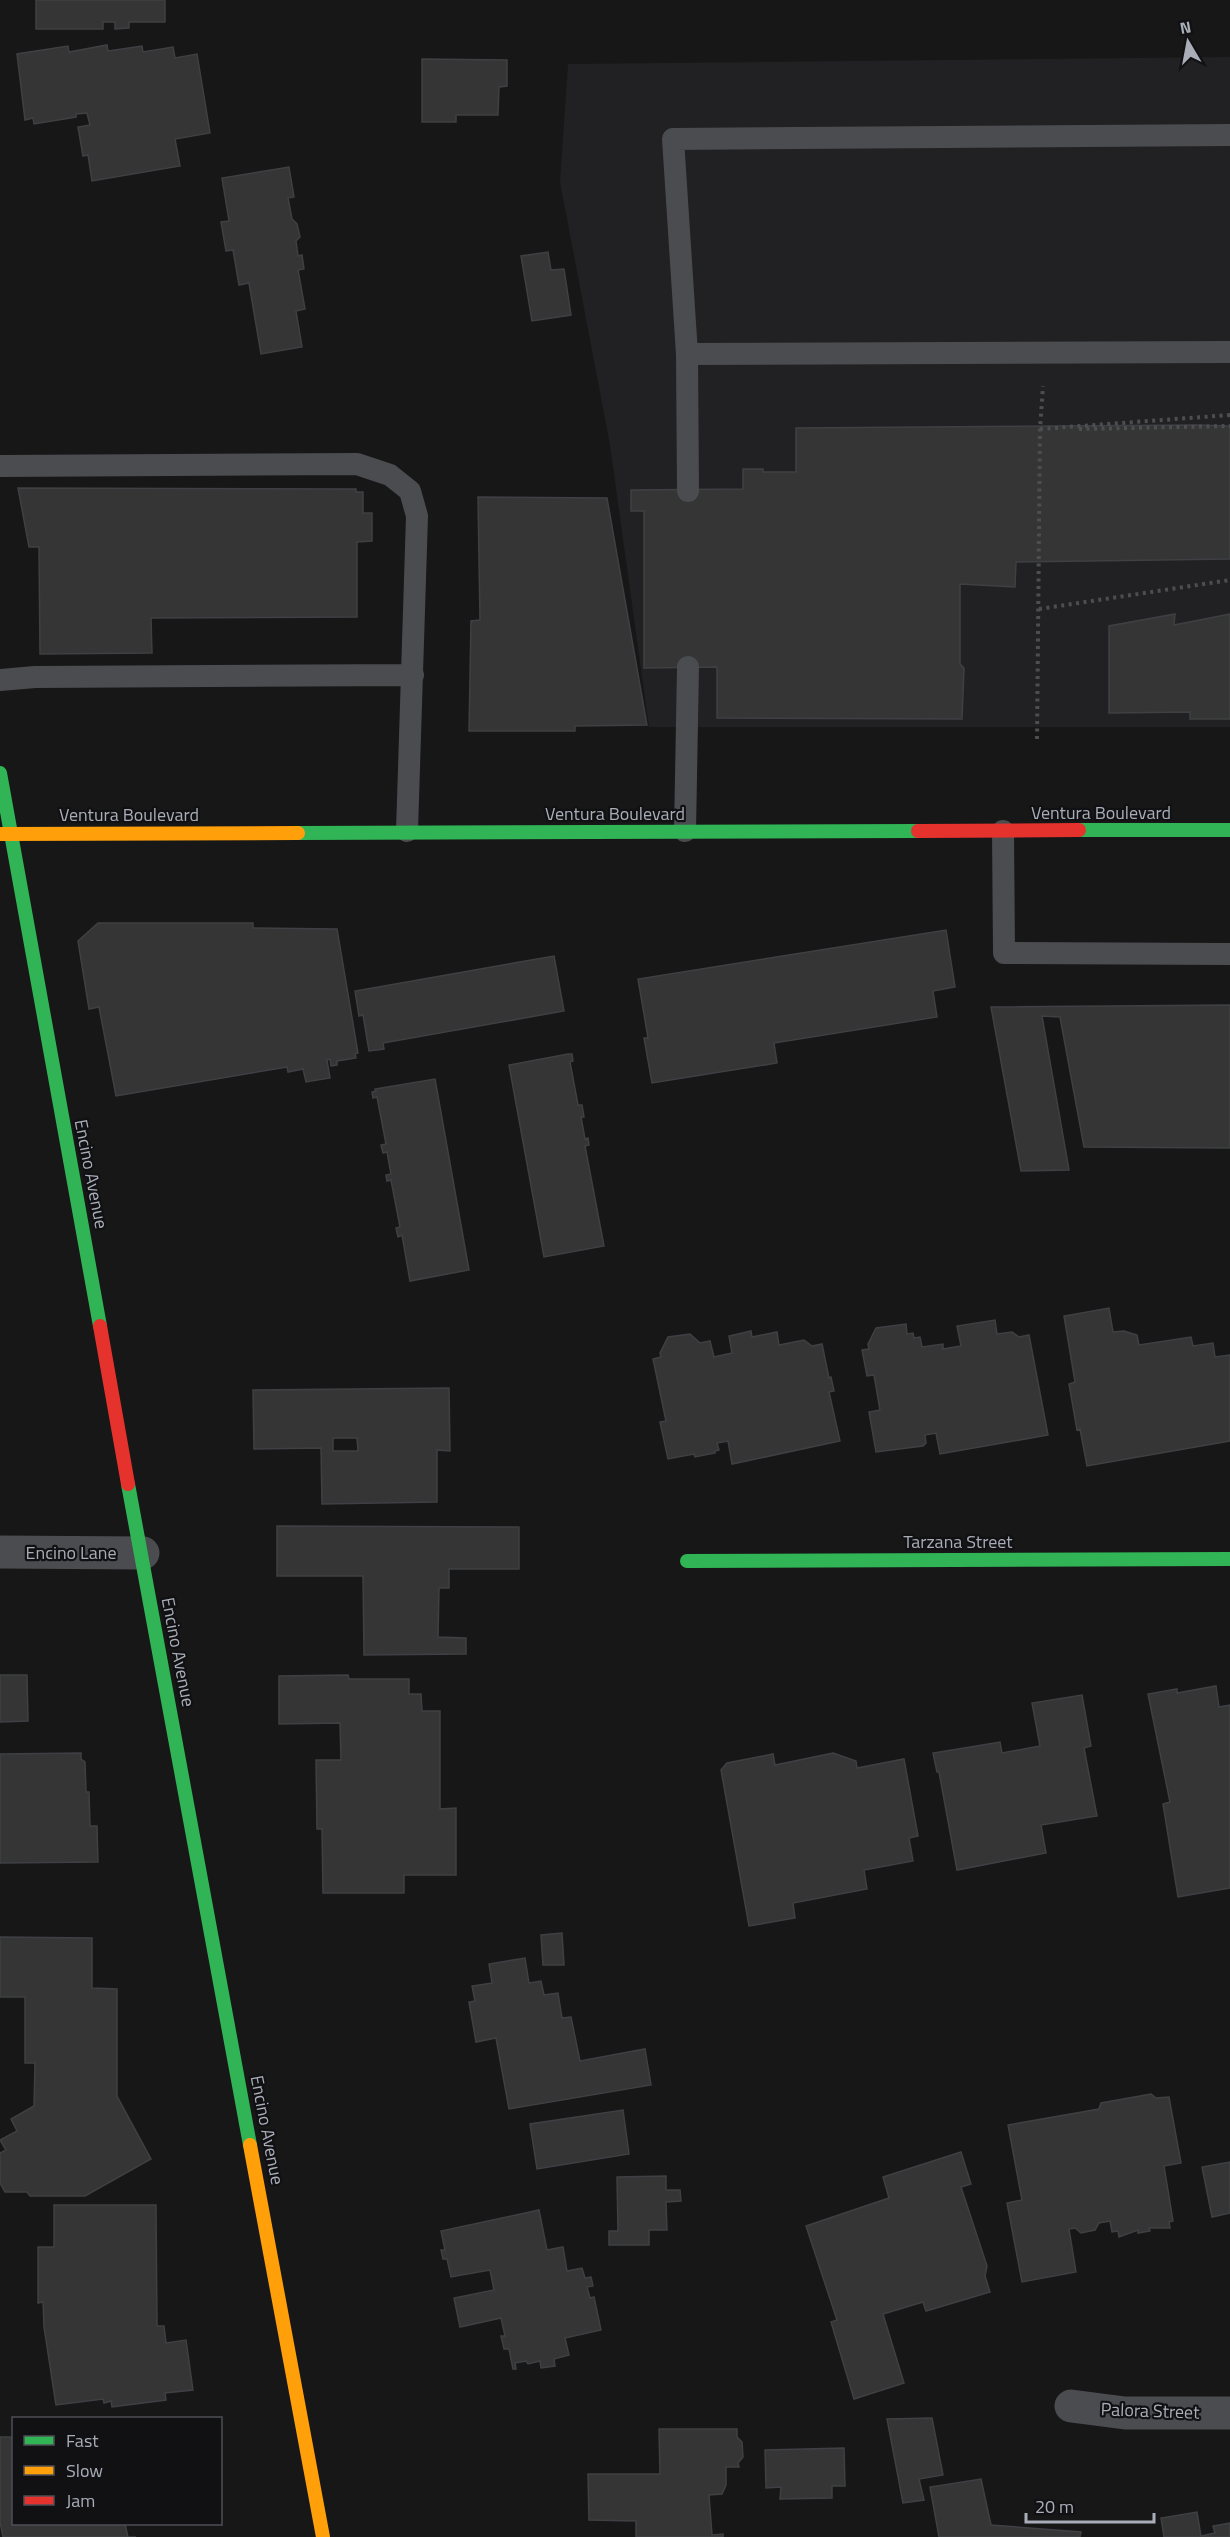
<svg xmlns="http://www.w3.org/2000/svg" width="1230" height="2537" viewBox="0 0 1230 2537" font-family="'Titillium Web',sans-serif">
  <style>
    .built { fill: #212123 }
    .building { fill: #353536; stroke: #3f4043; stroke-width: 1.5; fill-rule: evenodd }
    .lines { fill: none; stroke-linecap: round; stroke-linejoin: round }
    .path { stroke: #4d4e52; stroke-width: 4; stroke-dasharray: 3 4.5; stroke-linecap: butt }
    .lane { stroke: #4b4c50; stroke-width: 22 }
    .street { stroke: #4b4c50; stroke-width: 33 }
    .fast { stroke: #30b455; stroke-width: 14 }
    .slow { stroke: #ff9f0a; stroke-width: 14 }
    .jam { stroke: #e5322d; stroke-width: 14 }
    .labels { text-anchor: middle; stroke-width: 4.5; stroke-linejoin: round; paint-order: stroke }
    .street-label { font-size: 18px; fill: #a8adb8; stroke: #111113 }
  </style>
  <rect width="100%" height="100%" fill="#171717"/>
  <path class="built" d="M1230,57v670h-581l-39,-282 -50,-263 8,-118z"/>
  <path class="building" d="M36,0h129v22h-36v6l-14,1v-7h-12v7h-67z
    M107,45l1,6 34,-5 1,6 30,-5 2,11 22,-4 13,79 -35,6 5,27 -88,15 -4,-26 -5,1 -5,-29 12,-2 -3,-12 -11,1v3l-42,7 -1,-6 -8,2 -8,-66 51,-8 1,6z
    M422,59l85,1v26l-8,1 -1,28h-42v7h-34z
    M289,167l5,30 -6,1 4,21 5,5 3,13 -4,4 2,15 4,-1 2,14 -6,1 7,39 -9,2 6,36 -41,7 -12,-71 -10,2 -6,-35 -7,1 -5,-29 8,-1 -7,-43z
    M548,252l3,18 13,-1 7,46 -39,6 -11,-65z
    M1196,425l34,1v133l-214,3 -1,25 -55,-3v80l4,4 -2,51 -245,-1v-51l-73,1v-157h-13v-21l112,-1v-20h20v3h33v-44z
    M18,488l338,1v3h7v21h9v28l-15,1v75l-206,1 1,35 -112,1 -1,-107h-10z
    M478,497l129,1 40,227 -72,1v5h-106l2,-110 9,-1z
    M1175,614l-1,11 56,-11v105h-40v-7l-81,1v-87z
    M98,923h155v5l84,1 21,124 -3,1 1,4 -19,3v4l-6,1 -1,-7 -3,1 3,18 -24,4 -3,-13 -15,3 -1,-5 -171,29 -17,-89 -10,2 -11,-68z
    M946,930l9,57 -22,4 4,26 -163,26 3,20 -125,20 -8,-45h4l-10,-59z
    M554,956l10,55 -181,32 1,6 -15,2 -6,-36 -4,1 -4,-25z
    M1230,1005v143l-146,-1 -24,-130 -18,-1 27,154 -48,1 -30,-164z
    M568,1054h4l1,7 -3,1 8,43h4l2,12h-3l4,22 3,-1 1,7 -4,1 19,100 -60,11 -35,-192z
    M435,1079l34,191 -59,11 -8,-46 -4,2 -2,-9 4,-1 -9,-47 -4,1 -1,-6 5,-1 -4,-22 -4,1 -2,-8 5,-1 -9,-47 -4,1 -1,-6 4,-1 -1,-2z
    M1109,1308l4,24 11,-1 13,4 2,10 52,-8 2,9 20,-3 2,14 15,-2v86l-143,25 -7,-37 -3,1 -8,-46 6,-2 -11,-66z
    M995,1320l2,14 15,-2 7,5 10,-2 19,100 -108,19 -4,-21 -11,2 1,8 -3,3 -47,6 -7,-40 11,-2 -6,-35 -7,1 -5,-26 7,-1 -1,-5 8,-16 30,-4 1,10 6,-1 1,5 6,-1 2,10 21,-3v5l18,-3 -4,-20z
    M751,1331l1,6 25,-5 2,13 25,-5 8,6 10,-2 7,34 2,-1 3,14 -5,1 11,49 -108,23 -4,-23 -11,2 2,7 -4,1v2l-20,4 -1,-3 -26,5 -8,-37 6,-1 -13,-62 8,-2 -1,-4 8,-16 22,-3 10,9 10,-2 4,16 18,-4 -3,-17z
    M449,1388l1,63 -13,-1v52l-115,2 -1,-56 -67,1 -1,-59zM333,1438h24l1,13h-25z
    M277,1526l242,1v42h-70v19h-10l-1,49 28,1v16l-102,1 -1,-79h-86z
    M0,1675h27l1,46 -28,1z
    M348,1675l1,4h60v15h12l1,17h18v98l16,-1v67h-52v18h-81l-1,-64h-5l-1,-69h25l-1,-37 -61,1v-48z
    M1216,1686l3,21 11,-2v183l-52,9 -15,-93 7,-2 -22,-108 29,-5v4z
    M1082,1695l9,51 -7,2 13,68 -56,9 5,28 -89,17 -18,-98h-2l-4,-19 67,-11 2,11 38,-7 -8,-43z
    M81,1753v6l4,3 1,30h3l1,34h7l1,36 -98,1v-109z
    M833,1753l23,8 1,7 47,-9 14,77 -9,2 4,23 -49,9 3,19 -74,14 2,15 -46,8 -28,-156 6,-7 46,-9 2,11z
    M562,1933l2,32h-21l-2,-30z
    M0,1937l92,1v50l25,1v107l34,63 -66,37h-55l-3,-4h-22l-5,-9v-30l6,-3 -6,-10 17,-9 -6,-12 23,-13 1,-43h-10v-66h-25z
    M525,1958l4,25 12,-2 3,14 14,-2 4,25 9,-1 9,44 65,-12 6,36 -142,24 -13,-71 -20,4 -7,-40 6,-1 -3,-15 20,-3 -3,-19z
    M1151,2094l5,4 13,-1 12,66 -17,3 9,55 -4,1 1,6h-21l1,3 -12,2v-3l-19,7 -1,-6 -6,1 -2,-11 -11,2 -4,7 -14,3 -6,-5 -6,1 7,43 -54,10 -15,-79 15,-3 -14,-75 91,-16 2,-6z
    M623,2110l6,44 -92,15 -7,-45z
    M961,2152l10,32 -10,3 26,79 -2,10 5,16 -64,19 -3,-9 -40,12 21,69 -50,16 -23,-77 6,-2 -31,-94 83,-28 -6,-21z
    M1230,2162v51l-18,4 -10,-50z
    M666,2176v14h14l1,11 -15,1 1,28h-18v15h-40v-14h9l-1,-54z
    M54,2205h102l1,121h7l2,17 20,-3 7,50 -28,3 1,7 -54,7 -1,-6 -7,2 -1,-4 -47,6 -12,-78 -1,-25 -5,1v-56h16z
    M539,2210l8,40 16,-3 4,24 15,-3 3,10 6,-1 2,9 -6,1 3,11 4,-1 7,33 -36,8 4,17 -15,4 1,7 -14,2 -1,-7 -12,3 -2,-3 -11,2 1,6h-3l-4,-20h-5l-3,-13h4l-4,-18 -41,9 -6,-29 40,-8 -4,-20 -39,7 -4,-18h-4l-2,-9h4l-4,-19z
    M932,2418l11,57 -24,4 5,21 -21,3 -16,-84z
    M659,2429h78v8l5,5 1,15 -5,6 1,4h-13v18l-4,9 -13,1 3,40 11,-1v3h-87v-16l-47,-1 -1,-46h72z
    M0,2437h14v87h111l3,13h8h-133l-3,-15z
    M844,2448l1,38h-13v12l-52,1 1,-12 -15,1 -1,-38z
    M981,2479l10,46 90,7 -1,5h-141l-9,-50z
    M1197,2512l4,24 14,-3 -2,-7 17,-3v14h-66l-3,-19z"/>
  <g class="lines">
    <path class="path" d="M1040,429l190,-14
      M1079,429l151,-3
      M1039,609l191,-29
      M1037,739l3,-310 3,-43"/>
    <path class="lane" d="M687,354l543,-2
      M0,466l357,-2 33,11 20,16 7,25 -10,315
      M688,491l-1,-137 -14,-215 557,-4
      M0,680l35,-3 378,-2
      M685,831l3,-164
      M1003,831l1,122 226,1"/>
    <path class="street" d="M0,1552l143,1
      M1071,2406l54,7h105"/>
    <path class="fast" d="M0,773l100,553
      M1079,830h151
      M298,833l620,-2
      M128,1484l122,661
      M687,1561l543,-2"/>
    <path class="slow" d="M0,834l298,-1
      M250,2145l73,392"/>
    <path class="jam" d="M918,831l161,-1
      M100,1326l28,158"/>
  </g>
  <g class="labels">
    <g class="street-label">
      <text x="1101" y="819">Ventura Boulevard</text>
      <text x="615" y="820">Ventura Boulevard</text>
      <text x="129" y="821">Ventura Boulevard</text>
      <text transform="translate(91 1174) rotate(79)" y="6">Encino Avenue</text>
      <text x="958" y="1548">Tarzana Street</text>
      <text x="71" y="1559">Encino Lane</text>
      <text transform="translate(178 1652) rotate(79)" y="6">Encino Avenue</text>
      <text transform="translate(267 2130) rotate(79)" y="6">Encino Avenue</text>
      <text transform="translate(1150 2411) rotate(2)" y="6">Palora Street</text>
    </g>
  </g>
  <rect x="12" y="2417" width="210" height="108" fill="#111113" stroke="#4d4f55" stroke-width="1.5"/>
  <rect x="24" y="2436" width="30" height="9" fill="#30b455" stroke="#4d4f55" stroke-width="1.5"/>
  <text x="66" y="2447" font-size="18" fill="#a8adb8">Fast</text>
  <rect x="24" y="2466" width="30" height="9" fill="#ff9f0a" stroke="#4d4f55" stroke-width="1.5"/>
  <text x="66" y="2477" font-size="18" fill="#a8adb8">Slow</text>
  <rect x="24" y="2496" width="30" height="9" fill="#e5322d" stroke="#4d4f55" stroke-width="1.5"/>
  <text x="66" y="2507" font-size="18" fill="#a8adb8">Jam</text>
  <g transform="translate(1188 42) rotate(350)" stroke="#111113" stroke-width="4.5" paint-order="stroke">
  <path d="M0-4.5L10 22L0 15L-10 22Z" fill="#a8adb8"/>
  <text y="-9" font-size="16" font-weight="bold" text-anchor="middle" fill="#a8adb8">N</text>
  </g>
  <path d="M1026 2513v9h128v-9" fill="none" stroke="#a8adb8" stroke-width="3"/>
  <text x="1035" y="2513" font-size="18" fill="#a8adb8" stroke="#111113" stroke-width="4.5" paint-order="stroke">20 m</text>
</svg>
